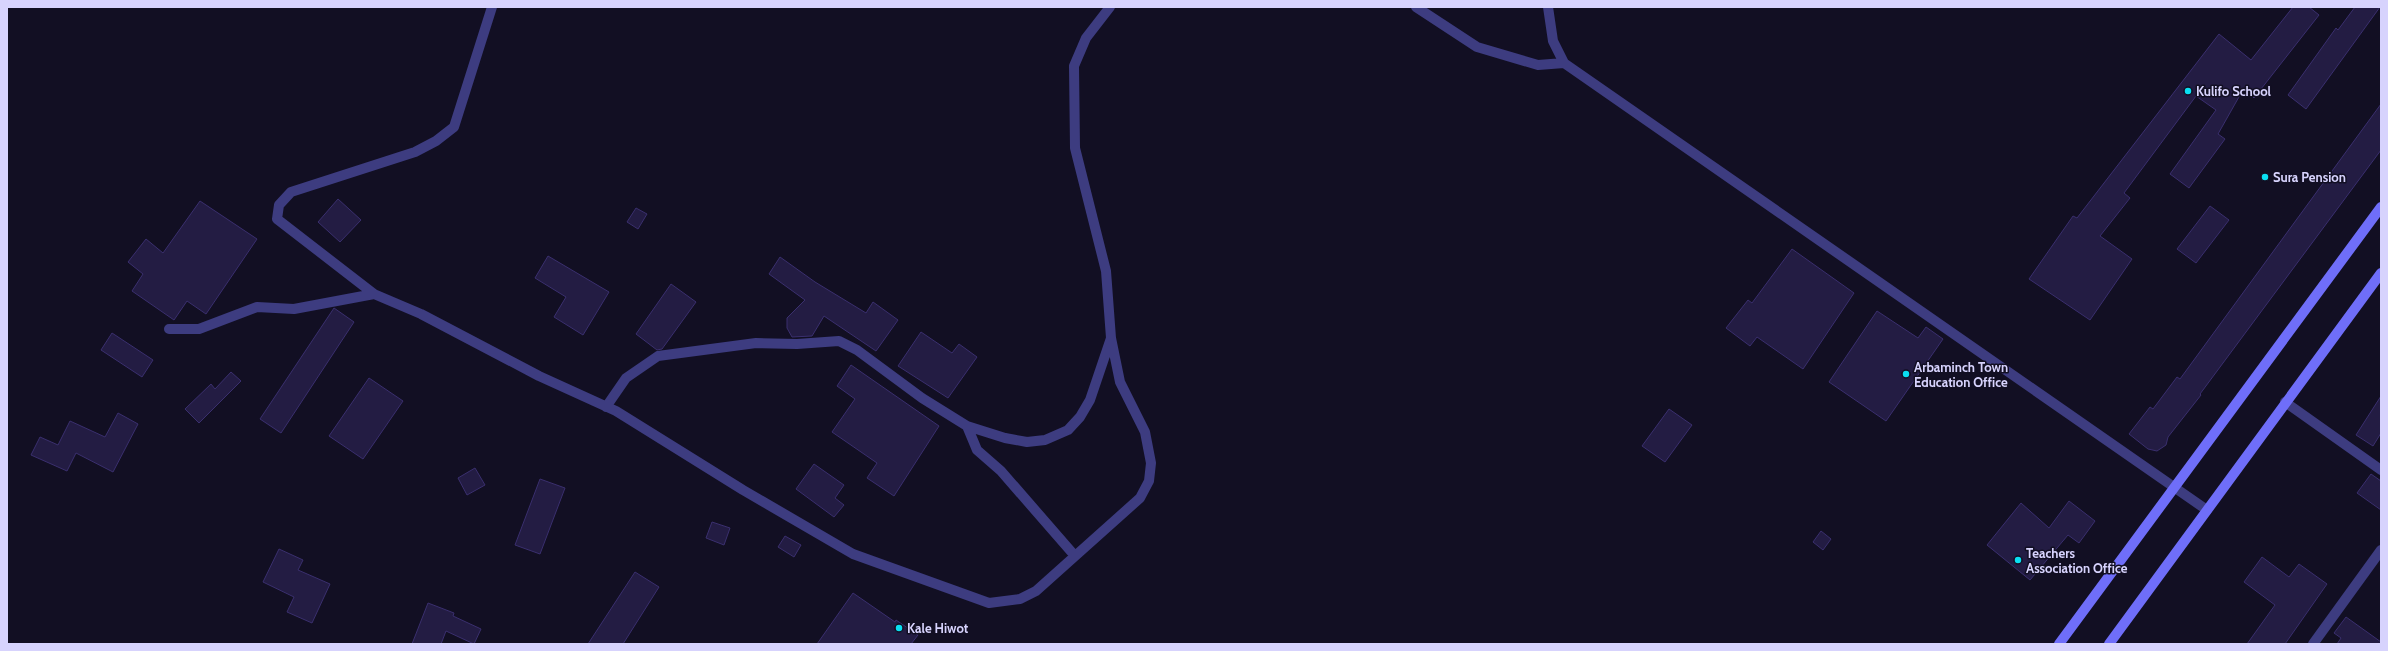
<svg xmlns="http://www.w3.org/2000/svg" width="2388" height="651" viewBox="0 0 2388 651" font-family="Cabin,sans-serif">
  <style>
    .building { fill: #231c43; stroke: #3a2f6e }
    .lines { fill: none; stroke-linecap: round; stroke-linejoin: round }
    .street { stroke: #3d3c80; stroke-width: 10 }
    .secondary { stroke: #6f6ef9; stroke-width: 10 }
    .poi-dot { fill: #0adff2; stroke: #120f23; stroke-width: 1.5 }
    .labels { text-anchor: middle; stroke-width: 3; stroke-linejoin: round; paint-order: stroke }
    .poi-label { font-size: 13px; font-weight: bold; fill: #d7d3fd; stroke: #120f23; text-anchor: start }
  </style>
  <rect width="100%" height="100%" fill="#120f23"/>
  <path class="building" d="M2293,7h16l10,8 -65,83 -10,-10 -26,46 7,5 -36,49 -19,-14 46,-64 -20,-14 -72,97 6,5 -30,38 32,23 -42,61 -61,-41 44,-63 4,2 142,-184 32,26z
    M2355,7h25l-74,102 -18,-14 48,-67 2,2z
    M2381,104v46l-181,244 1,1 -33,42 -2,8 -9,6 -9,-2 -19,-15 21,-27 3,2 24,-32 3,2z
    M338,199l23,21 -21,22 -22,-20z
    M200,201l57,38 -51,75 -19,-13 -13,19 -42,-29 11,-17 -15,-12 18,-23 17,14z
    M2210,206l19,14 -33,43 -19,-14z
    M636,208l11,6 -9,15 -11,-7z
    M1792,249l62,44 -51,76 -46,-32 -7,9 -24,-18 22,-28 4,3z
    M548,256l61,36 -26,43 -29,-18 12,-20 -31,-19z
    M780,257l35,25 51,31 7,-11 25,18 -22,31 -52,-35 -12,20 -20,1 -5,-9v-10l18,-18 -36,-26z
    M671,284l25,18 -34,47 -5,1 -21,-16z
    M334,308l20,14 -73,111 -21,-14z
    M1877,311l41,27 8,-11 17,12 -57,82 -57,-39z
    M921,332l31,21 7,-9 18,13 -29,41 -50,-32z
    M112,333l41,27 -11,17 -41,-27z
    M851,365l88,61 -45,70 -27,-18 10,-15 -45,-31 23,-33 -18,-13z
    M231,372l10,9 -42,42 -14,-14 26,-25 4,5z
    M369,378l34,23 -40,58 -34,-23z
    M2381,396v37l-8,13 -17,-11z
    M1669,409l23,16 -27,37 -23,-16z
    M118,413l20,11 -25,48 -37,-19 -9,18 -36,-16 9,-18 18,8 12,-24 35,16z
    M814,464l30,21 -9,13 9,7 -10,12 -38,-28z
    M475,468l10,17 -18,10 -9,-17z
    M2371,474l10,7v29l-24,-17z
    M540,479l25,9 -25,66 -25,-9z
    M2069,501l26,20 -16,22 -11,-8 -38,45 -43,-35 34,-42 28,25z
    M712,522l18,6 -6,17 -18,-7z
    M1821,531l10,8 -8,11 -10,-8z
    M785,536l16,9 -7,12 -16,-10z
    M279,549l24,11 -5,10 32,14 -18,39 -25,-11 7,-15 -31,-15z
    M2262,557l27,20 10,-13 28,20 -42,60h-38l28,-39 -31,-23z
    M635,572l24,15 -36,57h-35z
    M853,593l42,29 1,-2 22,15 -7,9h-94z
    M428,603l26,10 -1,3 28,13 -7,15 -28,-13 -5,13h-29z
    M2346,617l35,25v2h-44l4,-6 -7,-5z"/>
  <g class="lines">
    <path class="street" d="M1416,7l61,40 61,18 26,-2
      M1548,7l5,34 11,22 643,447
      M374,294l-97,-75 2,-14 12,-13 124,-40 21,-11 18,-14 38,-120
      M169,329h30l58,-22 37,2 80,-15 47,20 118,62 77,35 127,79 110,64 136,49 31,-4 16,-8 104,-93 9,-17 2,-18 -6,-31 -25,-50 -9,-44 -5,-67 -31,-123 -1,-82 12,-28 24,-31
      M2285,402l96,68
      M606,407l20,-29 32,-22 98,-13 41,1 42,-3 18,9 65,48 45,28 38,12 22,4 18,-2 23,-10 12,-13 10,-17 21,-62
      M967,426l10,24 24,21 74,85
      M2313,644l68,-94"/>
    <path class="secondary" d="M2059,644l322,-437
      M2109,644l272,-371"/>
  </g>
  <g class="poi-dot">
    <circle cx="2188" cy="91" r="4"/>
    <circle cx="2265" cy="177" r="4"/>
    <circle cx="1906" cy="374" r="4"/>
    <circle cx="2018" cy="560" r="4"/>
    <circle cx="899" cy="628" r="4"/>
  </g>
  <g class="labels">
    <g class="poi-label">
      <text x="2196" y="96">Kulifo School</text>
      <text x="2273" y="182">Sura Pension</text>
      <text x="1914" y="372">Arbaminch Town<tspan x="1914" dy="15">Education Office</tspan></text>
      <text x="2026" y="558">Teachers<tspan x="2026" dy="15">Association Office</tspan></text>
      <text x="907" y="633">Kale Hiwot</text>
    </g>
  </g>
  <rect width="2388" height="651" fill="none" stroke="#d7d3fd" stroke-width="16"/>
</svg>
